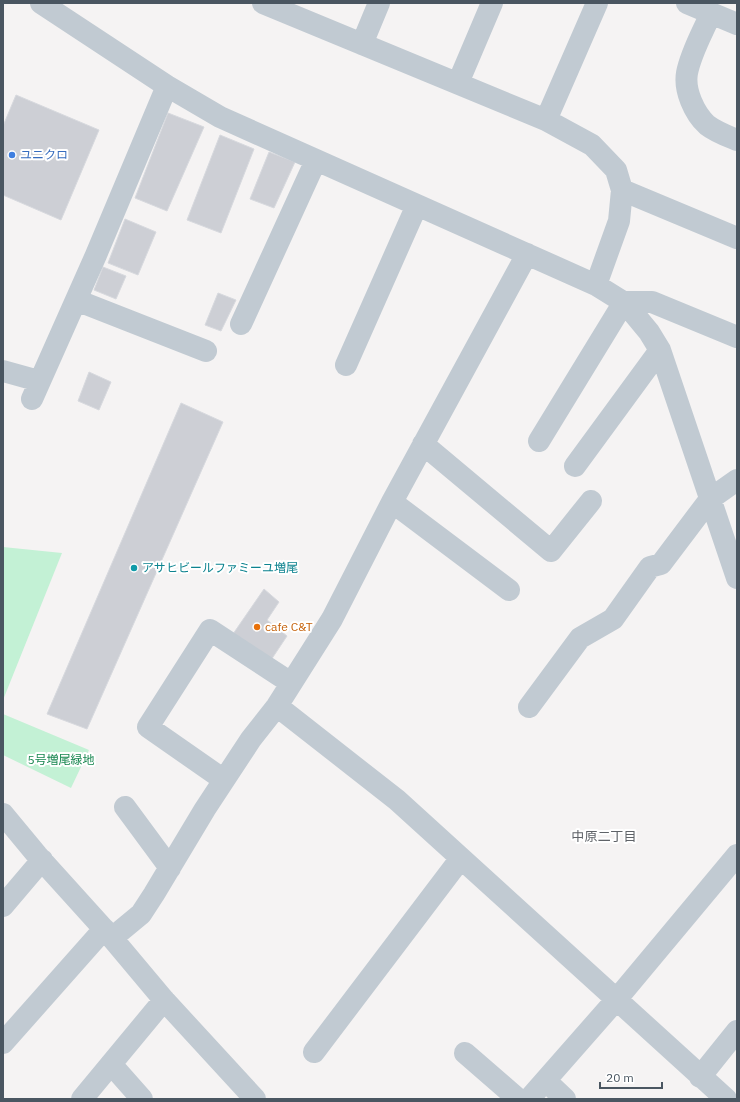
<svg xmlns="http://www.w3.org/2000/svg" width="740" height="1102" viewBox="0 0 740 1102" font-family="'IBM Plex Sans','Noto Sans JP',sans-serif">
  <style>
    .green { fill: #c3f1d5 }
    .building { fill: #cdcfd5; stroke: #d7d9de }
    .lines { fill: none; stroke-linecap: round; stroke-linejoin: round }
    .minor { stroke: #c1cad2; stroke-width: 22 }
    .shop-dot { fill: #3f7fe0; stroke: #fff; stroke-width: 1.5 }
    .culture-dot { fill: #0f9aa8; stroke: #fff; stroke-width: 1.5 }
    .food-dot { fill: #e8710a; stroke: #fff; stroke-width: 1.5 }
    .labels { text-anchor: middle; stroke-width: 4; stroke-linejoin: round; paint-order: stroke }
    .shop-label { font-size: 12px; fill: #366cbe; stroke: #fff; text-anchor: start }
    .culture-label { font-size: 12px; fill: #0d838f; stroke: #fff; text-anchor: start }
    .food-label { font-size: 12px; fill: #c56008; stroke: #fff; text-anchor: start }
    .park-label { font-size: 12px; fill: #17864f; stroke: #fff }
    .neighbourhood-label { font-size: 13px; fill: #5f6368; stroke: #fff }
  </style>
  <rect width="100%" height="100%" fill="#f5f3f3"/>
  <path class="green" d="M3,547l59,6 -59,147z
    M3,714l86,36 -18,38 -68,-33z"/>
  <path class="building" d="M16,95l83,35 -38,90 -58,-25v-69z
    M168,113l36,14 -37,84 -32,-13z
    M220,135l34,14 -33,84 -34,-13z
    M269,152l26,10 -21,46 -24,-9z
    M125,219l31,13 -18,43 -30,-12z
    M103,267l23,9 -10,23 -22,-9z
    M218,293l18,7 -15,31 -16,-6z
    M89,372l22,10 -12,28 -21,-9z
    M181,403l42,19 -136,307 -40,-15z
    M264,589l15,13 -12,18 20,16 -16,24 -38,-26z"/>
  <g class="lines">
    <path class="minor" d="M41,3l126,83 53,31 376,168 29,18 24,29 11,18 77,228
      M263,3l283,117 46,25 24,25 6,20 -3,31 -23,64
      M687,3l50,21
      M711,13c-8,19 -20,39 -24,60 -3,17 7,40 20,52 9,7 20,11 30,15
      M362,44l17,-41
      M458,83l34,-80
      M546,120l51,-117
      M622,190l115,48
      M76,300l130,51
      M241,324l75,-164
      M346,365l71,-160
      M3,371l36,10
      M32,399l64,-144 71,-169
      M539,441l85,-139h28l85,35
      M423,444l128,107 40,-50
      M575,466l85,-116
      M392,502l117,88
      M277,706l120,94 329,299
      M529,707l51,-69 33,-19 37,-52 11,-3 49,-65 27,-19
      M224,780l-76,-53 62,-97 81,53
      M125,807l45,61
      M3,814l34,41 75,83 52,62 91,99
      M3,906l39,-46
      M112,938l29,-24 13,-20 51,-85 46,-70 26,-33 55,-87 60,-117 135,-248
      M3,1043l101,-114
      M314,1052l147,-194
      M465,1053l53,46
      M111,1064l31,35
      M700,1077l37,-46
      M546,1081l19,18
      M82,1099l82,-99
      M529,1099l87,-99 121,-145"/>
  </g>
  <circle class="shop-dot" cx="12" cy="155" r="4"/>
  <circle class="culture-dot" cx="134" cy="568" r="4"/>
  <circle class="food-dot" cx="257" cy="627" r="4"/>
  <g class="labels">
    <g class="shop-label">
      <text x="20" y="159">ユニクロ</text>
    </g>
    <g class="culture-label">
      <text x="142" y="572">アサヒビールファミーユ増尾</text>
    </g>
    <g class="food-label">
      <text x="265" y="631">cafe C&amp;T</text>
    </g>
    <g class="park-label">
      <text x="61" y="764">5号増尾緑地</text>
    </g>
    <g class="neighbourhood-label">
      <text x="604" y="841">中原二丁目</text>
    </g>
  </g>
  <rect width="740" height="1102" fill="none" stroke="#4a5661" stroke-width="8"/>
  <path d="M600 1082v6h62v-6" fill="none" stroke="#4a5661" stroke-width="2"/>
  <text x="606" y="1082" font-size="12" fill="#4a5661" stroke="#ffffff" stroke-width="3" paint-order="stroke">20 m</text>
</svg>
